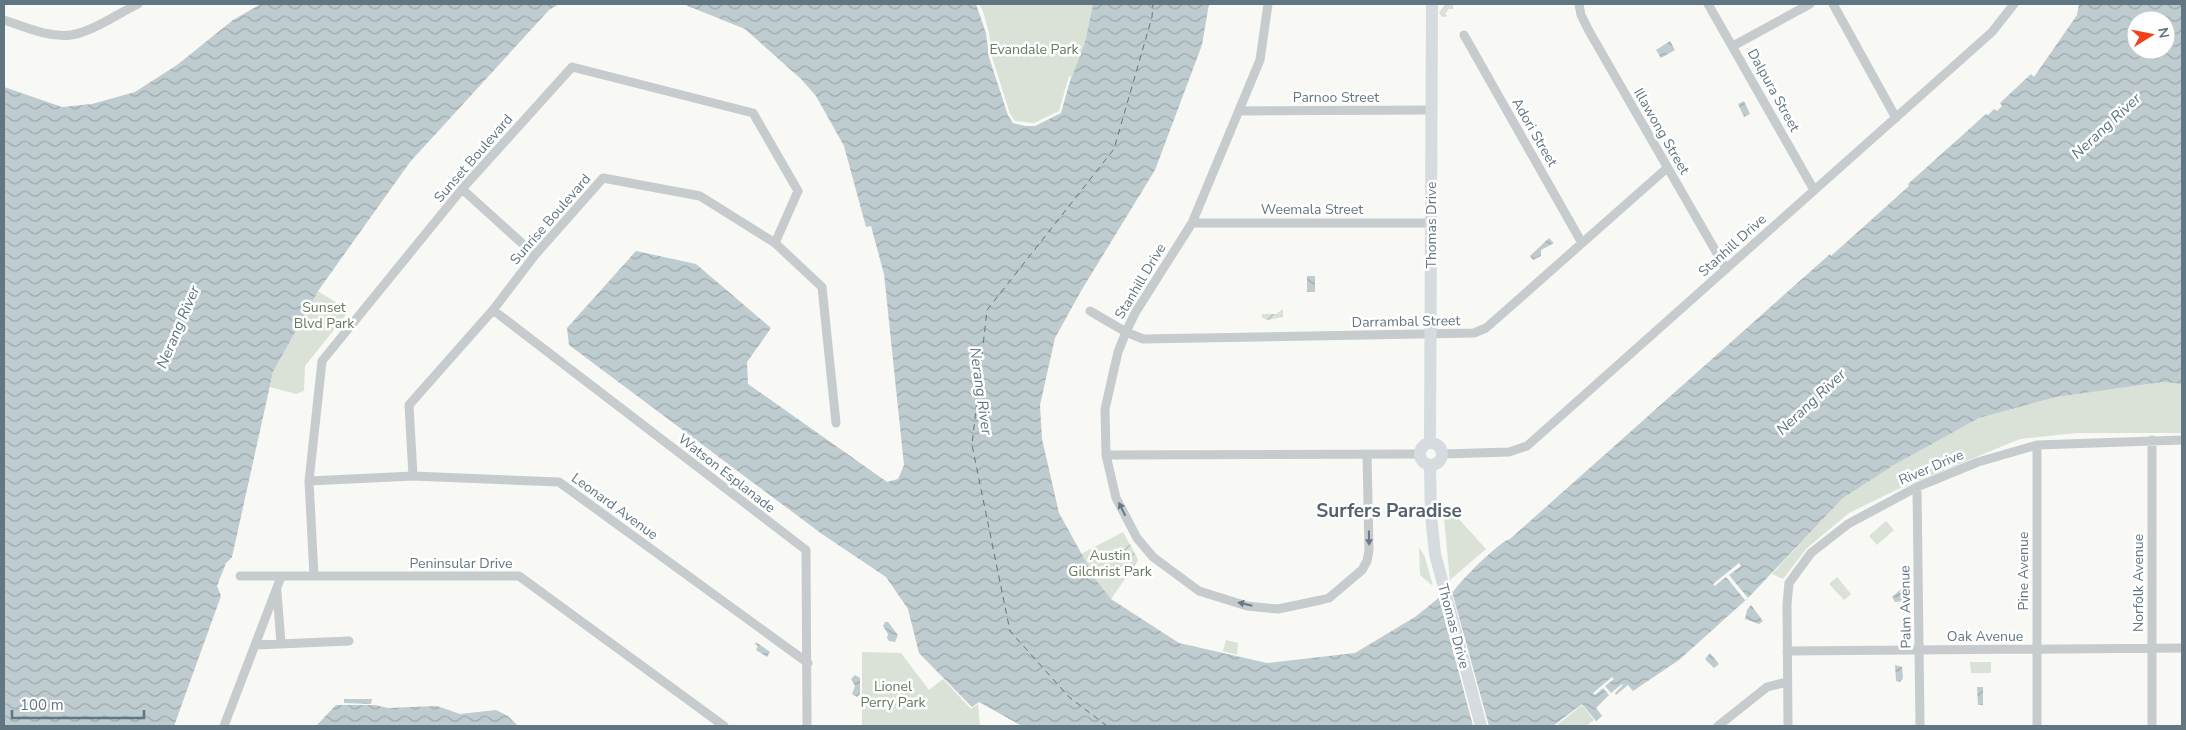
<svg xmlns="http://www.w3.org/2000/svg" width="2186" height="730" viewBox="0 0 2186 730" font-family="'Nunito Sans',sans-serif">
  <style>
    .green { fill: #dae1d6 }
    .garden { fill: url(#garden-furrows) }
    .water { fill: url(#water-waves); fill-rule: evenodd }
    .pier { fill: #f8f8f5 }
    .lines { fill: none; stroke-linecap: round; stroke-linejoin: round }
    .ferry { stroke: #5b767d; stroke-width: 1; stroke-dasharray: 6 5; stroke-linecap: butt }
    .street { stroke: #c6cbce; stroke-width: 9 }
    .secondary { stroke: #d6dbdf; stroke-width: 12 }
    .oneway { fill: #667a87 }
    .labels { text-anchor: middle; stroke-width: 5; stroke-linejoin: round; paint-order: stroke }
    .park-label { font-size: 14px; fill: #667a60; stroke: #fff }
    .street-label { font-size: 14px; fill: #617683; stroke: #fff }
    .water-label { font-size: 15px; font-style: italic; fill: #5b767d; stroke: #fff }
    .district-label { font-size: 19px; font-weight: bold; fill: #53636d; stroke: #fff }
  </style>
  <defs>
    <pattern id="garden-furrows" width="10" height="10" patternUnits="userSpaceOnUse" patternTransform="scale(1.25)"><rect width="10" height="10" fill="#dae1d6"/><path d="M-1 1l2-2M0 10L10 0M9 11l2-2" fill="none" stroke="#b4bbb3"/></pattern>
    <pattern id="water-waves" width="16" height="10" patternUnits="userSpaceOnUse" patternTransform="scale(1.25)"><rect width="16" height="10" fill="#becbcf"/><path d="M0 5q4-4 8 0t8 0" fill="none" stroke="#9ea9ad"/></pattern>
  </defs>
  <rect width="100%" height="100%" fill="#f8f8f5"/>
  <path class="green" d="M976,4h117l-8,38 -23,61 -1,10 -26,13 -17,-1c-23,-23 -34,-89 -42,-121z
    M318,291l31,20 -44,55 -1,25 -8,3 -26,-7 3,-15z
    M2163,382l19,2v49h-106l-56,6 -124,51 -47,23 -42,35 -24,31 -11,-5 71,-76 51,-33 85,-47 77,-21z
    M1443,507h5l38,42 -35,30 -1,3z
    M1886,521l8,9 -17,15 -8,-9z
    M1123,532l15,28 -27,39 -13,-15 -17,-30z
    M1419,547l6,10 8,29 -13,-11z
    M1837,577l14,17 -7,6 -15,-16z
    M1226,640l12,3 -1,12 -14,-4z
    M862,652l39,1 28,37 14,-11 28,30 7,-5 2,22h-118z
    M1970,662h21v11h-20z
    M1582,705l12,15 -8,6h-30z"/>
  <path class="garden" d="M1446,4h7v5h-4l-4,5 2,2 -5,1 -3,-4z
    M1283,309v8l-15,3 -6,-2v-4h14z
    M1130,544l8,16 -6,10 -5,-5 -4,-18z"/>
  <path class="water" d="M261,4h298l-10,6 -139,152 -92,129 -45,81 -41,185 -6,6 -9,23 4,10 -47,130h-170v-639l58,20 30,-3 43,-12 42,-27 56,-45z
    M683,4h293l11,29 2,24 19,58 5,8 22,3 26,-14 1,-9 23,-61 8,-38h116l-7,41 -47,125 -74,121 -26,47 -15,67 2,34 17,74 37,67 15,19 68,44 88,20 88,-10 60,-36 36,-29 2,4c8,-12 47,-51 57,-53l320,-285 1,2 78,-70 -1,-2 78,-70 2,1 6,-6 3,2 5,-5 -2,-3 31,-29 3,3 43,-62 2,-11h103v380l-19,-2 -107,15 -77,21 -85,47 -51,33 -95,100 -69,62 -46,31 -37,30 -14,-17 -29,22h-531l-43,-24 -7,5 -53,-54 -11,-44 -22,-32 -64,-43 -253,-189 -2,-17 69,-77 60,13 75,64 -24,34 1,22 139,98 11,-3 6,-14 -20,-191 -13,-48 -5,1 -22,-81 -28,-50 -15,-17 -56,-50zM2136,20h30v30h-30z
    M1670,41l5,9 -14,8 -5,-8z
    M1744,101l6,13 -6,3 -6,-13z
    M1549,238l5,5 -13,7v6l-8,4 -3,-4z
    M1307,276h8v16h-8z
    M1901,589l3,12 -9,1 -3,-5z
    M1751,605l12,16 -4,3 -14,-5 2,-9z
    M885,622h3l10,13 -3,7 -6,-1 -2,-3 1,-4 -5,-8z
    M756,642l14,10 -3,5 -11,-7 2,-4 -3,-2z
    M1710,653l9,11 -5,4 -9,-9z
    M1895,665l7,2 1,11 -3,4 -4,-1z
    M855,675l5,3v16l-3,3 -5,-3 3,-8 -4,-7z
    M1977,687h6v18h-5z
    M344,699h28l-1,5 -27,-1z
    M336,705h39l13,3 49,-2 23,8 36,-4 12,6 10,10h-202z"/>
  <path class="pier" d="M976,4h3l4,7 6,22 3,24 18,57 5,7 19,2 25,-12 10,-35 2,1 -10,36 -26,13h-10l-12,-3 -5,-8 -19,-58 -3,-24z
    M1739,563l2,3 -12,9 19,23 -3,2 -19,-23 -11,9 -2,-2z
    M1451,588l38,138h-16l-34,-128z
    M1612,677l2,2 -9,7 6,7 11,-9 1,1 -8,8 1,2 12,-10 5,6 -30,26 -7,-9 13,-13 -6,-7 -8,7 -2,-2z"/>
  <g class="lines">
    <path class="ferry" d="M1107,726l-38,-29 -59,-66 -38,-186 15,-135 127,-161 38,-132 1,-13"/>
    <path class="street" d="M1268,4l-8,56 -68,163 -57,90 -9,19 -8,20 -13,57 1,46 314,-1
      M1579,4l2,11 8,16 137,238
      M1708,4l106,186
      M1833,4l63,114
      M4,20c21,7 45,18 67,15 21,-3 48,-22 67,-31
      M1464,35l118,208
      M1733,46l77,-42
      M1240,111l192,-1
      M462,189l73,66
      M1192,223h239
      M493,310l313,240 1,176
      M1090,311l36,21 17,7 331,-6 12,-5 181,-160
      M1443,454l66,-2 18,-6 465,-414 22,-28
      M1106,455l10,43 21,40 16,19 46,34 48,15 31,3 43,-9 8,-2 33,-28 5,-9 2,-11 -2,-96
      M413,476l-4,-71 84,-95 42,-55 68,-77 97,18 75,47 47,44 14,136
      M309,481l104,-5 146,6 249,181
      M1917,487l3,239
      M240,576h279l205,150
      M314,576l-5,-95 13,-120 140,-172 110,-122 181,46 45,78 -23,52
      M277,592l4,51
      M256,645l93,-4
      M1787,651l395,-3
      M224,726l57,-149
      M1718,726l49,-39 20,-5
      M1788,726l-1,-122 2,-21 22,-30 37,-29 69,-37 61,-25 59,-17 145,-5
      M2037,726v-281
      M2152,726v-286"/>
    <path class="secondary" d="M1430,442l2,-435
      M1420 454a11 11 0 1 1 22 0a11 11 0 1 1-22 0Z
      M1430,465l1,50 4,39 46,172"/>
  </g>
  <defs><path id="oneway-solid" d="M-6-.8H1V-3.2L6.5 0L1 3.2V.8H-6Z" transform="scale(1.25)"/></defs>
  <g class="oneway">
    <use href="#oneway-solid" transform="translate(1122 509) rotate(-116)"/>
    <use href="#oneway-solid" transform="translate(1369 538) rotate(89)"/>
    <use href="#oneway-solid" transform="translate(1245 604) rotate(-167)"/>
  </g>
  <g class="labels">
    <g class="park-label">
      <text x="1034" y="54">Evandale Park</text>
      <text x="324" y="312">Sunset<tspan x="324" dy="16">Blvd Park</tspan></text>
      <text x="1110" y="560">Austin<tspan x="1110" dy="16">Gilchrist Park</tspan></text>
      <text x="893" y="691">Lionel<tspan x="893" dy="16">Perry Park</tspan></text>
    </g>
    <g class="street-label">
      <text transform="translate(1774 90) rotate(61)" y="5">Dalpura Street</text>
      <text x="1336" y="102">Parnoo Street</text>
      <text transform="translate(1662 131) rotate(60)" y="5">Illawong Street</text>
      <text transform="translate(1535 132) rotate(60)" y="5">Adori Street</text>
      <text transform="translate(473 158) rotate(-49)" y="5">Sunset Boulevard</text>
      <text x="1312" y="214">Weemala Street</text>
      <text transform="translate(550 219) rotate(-49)" y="5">Sunrise Boulevard</text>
      <text transform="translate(1431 225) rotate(-90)" y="5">Thomas Drive</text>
      <text transform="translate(1732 245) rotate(-42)" y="5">Stanhill Drive</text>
      <text transform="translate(1140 281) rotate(-59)" y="5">Stanhill Drive</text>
      <text transform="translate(1406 321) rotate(-1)" y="5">Darrambal Street</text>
      <text transform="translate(1931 467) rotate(-23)" y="5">River Drive</text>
      <text transform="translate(727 473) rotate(38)" y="5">Watson Esplanade</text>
      <text transform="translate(615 506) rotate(36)" y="5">Leonard Avenue</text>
      <text x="461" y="568">Peninsular Drive</text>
      <text transform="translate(2023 571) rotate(-90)" y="5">Pine Avenue</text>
      <text transform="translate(2138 583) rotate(-90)" y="5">Norfolk Avenue</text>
      <text transform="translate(1905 607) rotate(-91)" y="5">Palm Avenue</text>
      <text transform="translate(1454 626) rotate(75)" y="5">Thomas Drive</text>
      <text x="1985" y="641">Oak Avenue</text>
    </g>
    <g class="water-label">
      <text transform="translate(2106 126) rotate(-43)" y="5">Nerang River</text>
      <text transform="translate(178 327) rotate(-67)" y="5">Nerang River</text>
      <text transform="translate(981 391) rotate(82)" y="5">Nerang River</text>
      <text transform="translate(1811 402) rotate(-43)" y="5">Nerang River</text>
    </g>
    <g class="district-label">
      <text x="1389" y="517">Surfers Paradise</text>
    </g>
  </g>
  <rect width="2186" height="730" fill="none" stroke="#617683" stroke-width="10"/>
  <g transform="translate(2151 35) rotate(80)"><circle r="24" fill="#ffffff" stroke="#c0c8cd"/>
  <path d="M0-4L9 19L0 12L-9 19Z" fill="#f3411b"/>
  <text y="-8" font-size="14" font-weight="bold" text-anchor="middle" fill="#617683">N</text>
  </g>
  <path d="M12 710v8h132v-8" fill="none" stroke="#617683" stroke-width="2.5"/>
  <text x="20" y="710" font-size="15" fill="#617683" stroke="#ffffff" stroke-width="4" paint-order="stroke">100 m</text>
</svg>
